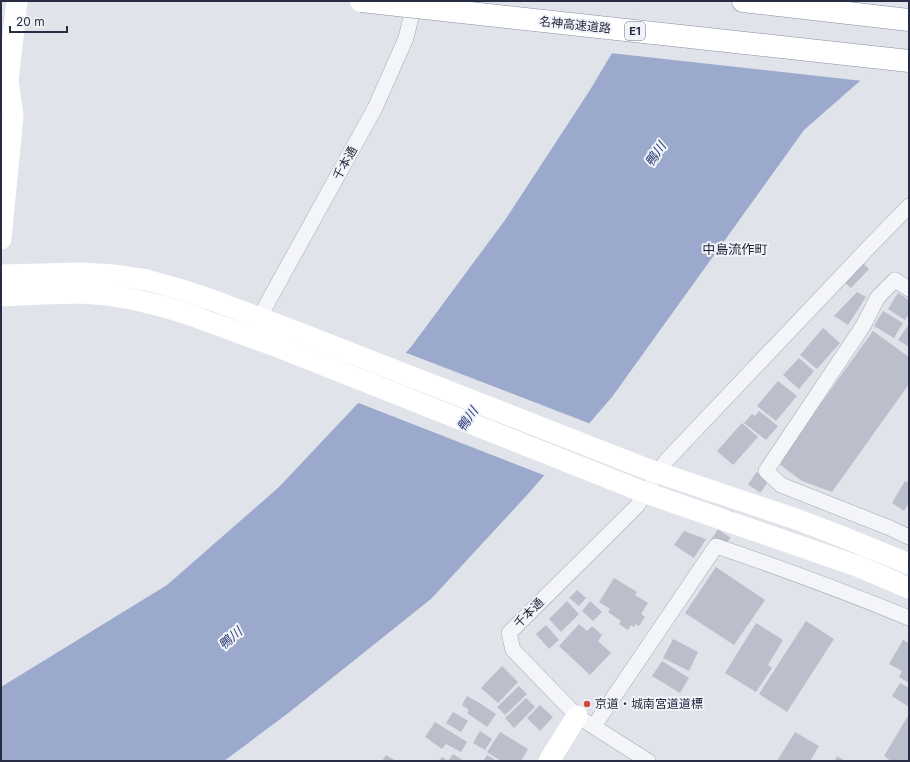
<svg xmlns="http://www.w3.org/2000/svg" width="910" height="762" viewBox="0 0 910 762" font-family="Inter,'Noto Sans JP',sans-serif">
  <style>
    .water { fill: #9ba9cc }
    .pier { fill: #e1e3ea }
    .building { fill: #bbbecb }
    .lines { fill: none; stroke-linecap: round; stroke-linejoin: round }
    .street-tunnel { stroke: #bcbfc9; stroke-width: 15; stroke-dasharray: 15 8; stroke-linecap: butt }
    .street-casing { stroke: #a6a9b5; stroke-width: 16 }
    .highway-casing { stroke: #888da2; stroke-width: 23 }
    .street { stroke: #f4f5f8; stroke-width: 15 }
    .secondary { stroke: #fff; stroke-width: 21 }
    .highway { stroke: #fff; stroke-width: 22 }
    .highway-bridge-casing { stroke: #888da2; stroke-width: 23; stroke-linecap: butt }
    .highway-bridge { stroke: #fff; stroke-width: 22 }
    .poi-dot { fill: #d34842; stroke: #f1f3f8; stroke-width: 1.5 }
    .labels { text-anchor: middle; stroke-width: 4; stroke-linejoin: round; paint-order: stroke }
    .shield { fill: #f1f3f8; stroke: #656879; stroke-width: 1 }
    .shield-label { font-size: 11px; font-weight: bold; fill: #292d43 }
    .street-label { font-size: 12px; fill: #292d43; stroke: #f1f3f8 }
    .poi-label { font-size: 12px; fill: #292d43; stroke: #f1f3f8; text-anchor: start }
    .water-label { font-size: 13px; font-style: italic; fill: #314379; stroke: #f1f3f8 }
    .neighbourhood-label { font-size: 13px; fill: #1b1f34; stroke: #f1f3f8 }
  </style>
  <rect width="100%" height="100%" fill="#e1e3ea"/>
  <path class="water" d="M643,1h266v37l-105,92 -192,267 -84,97 -97,105 -144,115 -63,47h-223v-74l166,-102 112,-98 132,-140 94,-127 85,-130z"/>
  <path class="pier" d="M640,1h269v40l-46,40 -253,-28z
    M404,352l187,72 -45,52 -190,-74z"/>
  <path class="building" d="M860,260l9,9 -18,19 -9,-8z
    M857,292l9,5 -18,28 -14,-9z
    M898,293l11,7v14l-4,6 -17,-11z
    M883,311l20,12 -9,15 -20,-12z
    M909,324v23l-11,-7z
    M823,328l17,15 -23,26 -17,-14z
    M873,331l36,26v27l-77,108 -30,-11 -24,-18z
    M799,358l15,13 -15,18 -16,-14z
    M778,381l19,15 -21,25 -19,-15z
    M759,411l19,15 -12,14 -22,-17 8,-9 3,2z
    M742,423l16,14 -25,28 -16,-14z
    M905,481l4,2v20l-5,8 -12,-8z
    M684,531l22,8 -12,19 -20,-13z
    M716,567l49,33 -31,45 -49,-32z
    M614,578l23,14 -2,3 13,8 -7,11 4,3 -6,9 -3,-2 -2,3 -3,-2 -3,5 -9,-6 2,-3 -13,-9 2,-3 -11,-7z
    M577,590l9,8 -7,8 -10,-8z
    M567,601l12,13 -18,18 -12,-13z
    M590,601l12,11 -9,9 -11,-10z
    M806,621l28,18 -47,73 -28,-18z
    M756,623l27,17 -15,25 4,3 -16,24 -31,-19z
    M579,624l8,7 5,-5 10,9 -4,6 13,12 -21,22 -31,-29z
    M546,625l13,15 -10,9 -13,-15z
    M673,639l25,13 -9,19 -26,-13z
    M903,640l6,3v40l-10,-6 3,-6 -13,-7z
    M662,661l27,17 -9,15 -28,-17z
    M502,666l16,16 -20,21 -17,-15z
    M900,683l9,5v19l-17,-11z
    M519,686l8,8 -22,21 -8,-8z
    M467,696l11,6 18,12 -9,13 -20,-14 2,-3 -7,-5z
    M526,698l9,9 -21,21 -9,-10z
    M540,705l13,12 -13,14 -13,-13z
    M453,712l15,9 -7,11 -15,-9z
    M909,714v47h-18l-7,-5z
    M435,722l32,20 -6,10 -15,-8 -4,5 -17,-12z
    M480,731l12,8 -7,11 -12,-7z
    M500,732l28,17 -7,12h-20l-14,-9z
    M795,732l24,14 -9,15h-33z
    M453,754l11,7h-16z
    M386,755l10,6h-14z
    M487,755l10,6h-14z
    M837,756l8,5h-10z
    M442,757l6,4h-9z"/>
  <g class="lines">
    <path class="street-tunnel" d="M716,546l50,-75"/>
    <defs>
      <path id="street" d="M909,289l-14,-9 -17,17 -15,29 -97,145 15,14 109,43 19,9
        M259,318l116,-210 31,-70 9,-37
        M594,726l122,-180c65,22 130,46 193,72
        M648,761l-71,-45 -64,-66 -4,-17 128,-127 21,-33 8,-12 204,-215 39,-40"/>
      <path id="highway" d="M743,1l166,19"/>
    </defs>
    <use href="#street" class="street-casing"/>
    <use href="#highway" class="highway-casing"/>
    <use href="#street" class="street"/>
    <path class="secondary" d="M3,93l5,-12 9,-80
      M1,239l12,-123 -5,-35
      M1,275l81,-2 32,2 33,5 32,9 36,12 77,29 355,139 149,50 47,18 66,27
      M1,296l41,-2 40,-1 25,2 29,5 29,7 25,8 88,32 368,146 211,73 52,22
      M549,761l28,-45"/>
    <use href="#highway" class="highway"/>
    <defs>
      <path id="highway-bridge" d="M361,1l548,60"/>
    </defs>
    <use href="#highway-bridge" class="highway-bridge-casing"/>
    <use href="#highway-bridge" class="highway-bridge"/>
  </g>
  <circle class="poi-dot" cx="587" cy="704" r="4"/>
  <g class="labels">
    <rect class="shield" x="625" y="22" width="20" height="18" rx="3"/>
    <g class="shield-label">
      <text x="635" y="35">E1</text>
    </g>
    <g class="street-label">
      <text transform="translate(575 25) rotate(6)" y="4">名神高速道路</text>
      <text transform="translate(345 163) rotate(-61)" y="4">千本通</text>
      <text transform="translate(529 613) rotate(-45)" y="4">千本通</text>
    </g>
    <g class="poi-label">
      <text x="595" y="708">京道・城南宮道道標</text>
    </g>
    <g class="water-label">
      <text transform="translate(655 154) rotate(-55)" y="5">鴨川</text>
      <text transform="translate(467 419) rotate(-55)" y="5">鴨川</text>
      <text transform="translate(230 638) rotate(-41)" y="5">鴨川</text>
    </g>
    <g class="neighbourhood-label">
      <text x="735" y="254">中島流作町</text>
    </g>
  </g>
  <rect width="910" height="762" fill="none" stroke="#292d43" stroke-width="4"/>
  <path d="M10 26v6h57v-6" fill="none" stroke="#292d43" stroke-width="2"/>
  <text x="16" y="26" font-size="12" fill="#292d43" stroke="#f1f3f8" stroke-width="3" paint-order="stroke">20 m</text>
</svg>
